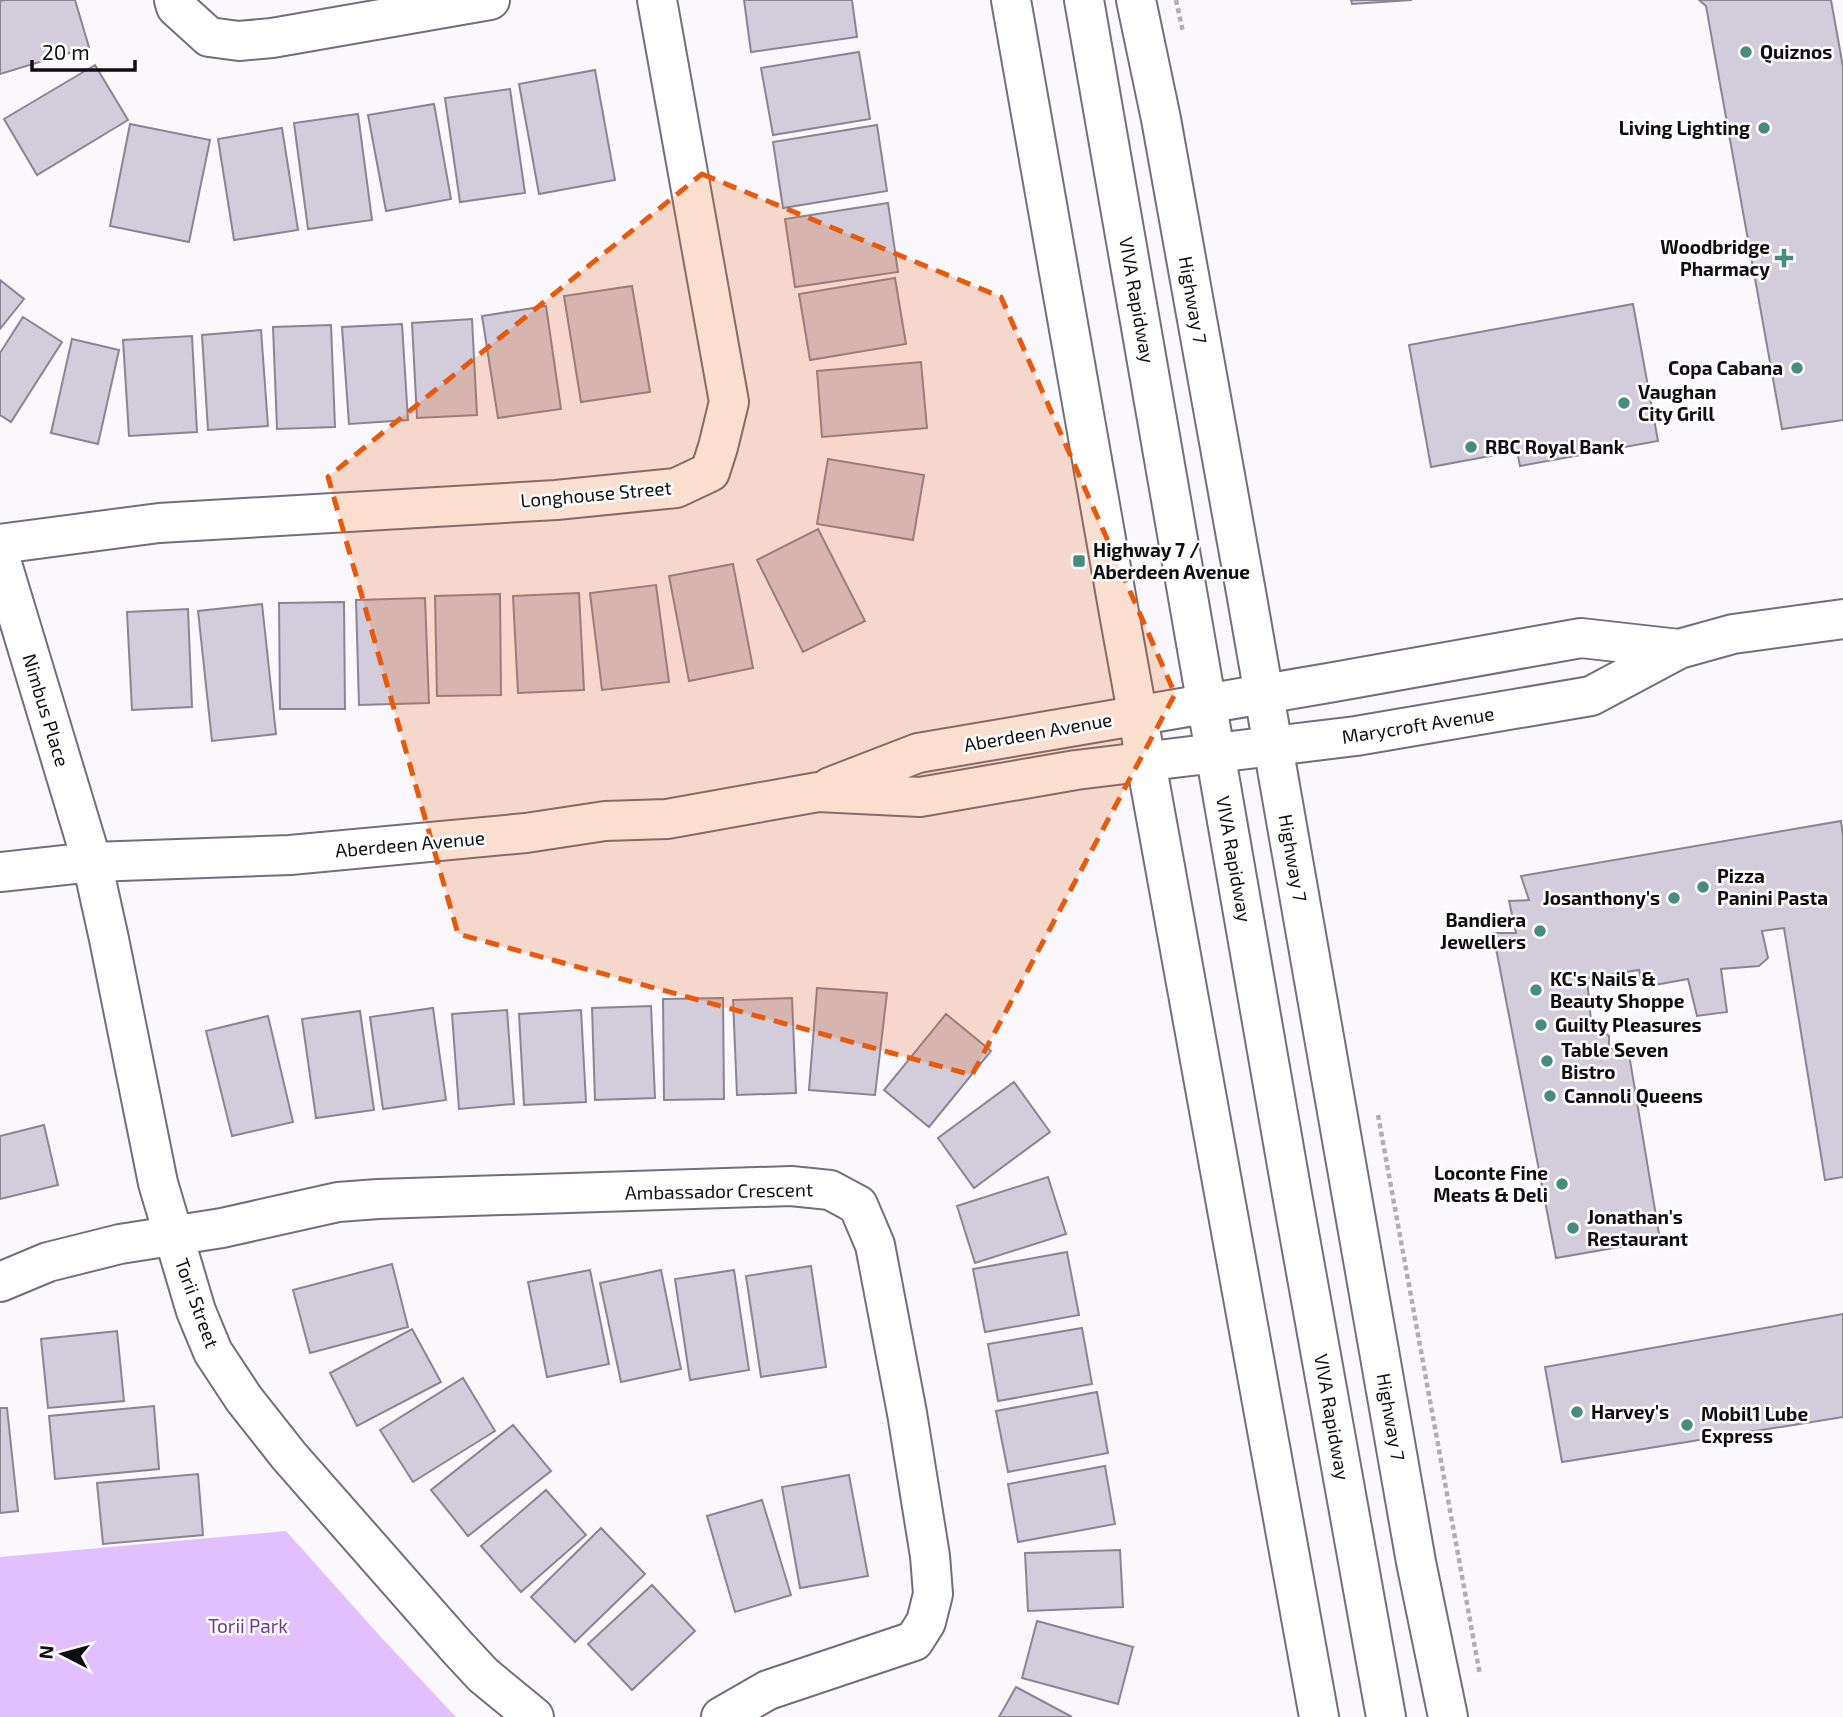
<svg xmlns="http://www.w3.org/2000/svg" width="1843" height="1717" viewBox="0 0 1843 1717" font-family="'Exo 2',sans-serif">
  <style>
    .green { fill: #e2bfff }
    .building { fill: #d3ccdb; stroke: #8b8491; stroke-width: 2 }
    .lines { fill: none; stroke-linecap: round; stroke-linejoin: round }
    .minor-casing { stroke: #746d7a; stroke-width: 42 }
    .major-casing { stroke: #746d7a; stroke-width: 42 }
    .path { stroke: #b0adb3; stroke-width: 4.5; stroke-dasharray: 5 3.5; stroke-linecap: butt }
    .minor { stroke: #fff; stroke-width: 38 }
    .major { stroke: #fff; stroke-width: 38 }
    .marked { fill: #e8590c; fill-opacity: 0.2; stroke: #e8590c; stroke-width: 5; stroke-dasharray: 14 9; stroke-linejoin: round }
    .poi-dot { fill: #488b7f; stroke: #fff; stroke-width: 2.5 }
    .labels { text-anchor: middle; stroke-width: 5; stroke-linejoin: round; paint-order: stroke }
    .poi-label { font-size: 19px; font-weight: bold; fill: #100e13; stroke: #fff; text-anchor: start }
    .street-label { font-size: 19px; fill: #100e13; stroke: #fff }
    .park-label { font-size: 19px; fill: #6e3793; stroke: #fff }
  </style>
  <rect width="100%" height="100%" fill="#faf7fd"/>
  <path class="green" d="M286,1531l93,104 77,82h-456v-160z"/>
  <path class="building" d="M5,0h70l14,47 -89,27v-73z
    M744,0h108l5,37 -106,15z
    M1351,0h61l-60,4z
    M1699,0h132l12,67v353l-61,9 -76,-423z
    M859,52l11,67 -97,16 -12,-67z
    M95,65l33,55 -91,55 -33,-56z
    M595,70l20,110 -76,14 -20,-110z
    M510,89l15,104 -65,9 -15,-104z
    M434,104l17,95 -65,12 -18,-96z
    M358,114l14,106 -64,9 -14,-106z
    M130,124l80,16 -21,102 -79,-16z
    M877,125l10,66 -104,17 -10,-66z
    M282,128l16,102 -64,10 -16,-101z
    M888,203l10,69 -103,15 -10,-68z
    M895,278l11,66 -96,16 -11,-66z
    M0,280l24,19 -24,30z
    M632,286l18,106 -69,10 -17,-106z
    M1633,304l25,137 -138,25 -3,-15 -86,16 -22,-122z
    M546,306l15,103 -63,9 -16,-102z
    M23,317l39,25 -51,80 -11,-7v-62z
    M472,319l5,96 -60,3 -5,-95z
    M402,324l6,96 -59,4 -7,-97z
    M331,325l4,102 -58,2 -4,-102z
    M261,330l7,96 -60,4 -6,-95z
    M192,336l5,96 -68,4 -6,-96z
    M72,339l47,11 -21,94 -47,-11z
    M921,362l6,66 -105,9 -5,-66z
    M828,459l96,16 -11,65 -96,-16z
    M818,529l47,92 -62,31 -46,-92z
    M733,564l20,104 -64,13 -20,-105z
    M656,585l13,97 -67,8 -12,-97z
    M579,593l5,97 -66,3 -5,-97z
    M500,594l1,101 -64,1 -2,-100z
    M425,598l4,105 -70,2 -3,-105z
    M344,602l1,107h-65l-1,-106z
    M262,604l14,130 -64,7 -14,-130z
    M188,609l4,98 -60,3 -5,-98z
    M1841,821l2,16v340l-18,3 -41,-252 -22,3 6,27 -9,8 -38,3 6,43 -30,4 -9,-37 -45,8 -4,-17 -52,8 4,43 18,15v13l19,-1 32,192 -104,18 -63,-325h23l-7,-32 20,-1 -8,-24z
    M817,988l70,5 -12,102 -66,-5z
    M723,998l1,101 -60,1 -1,-101z
    M792,998l4,95 -59,2 -4,-95z
    M651,1006l4,92 -60,2 -3,-92z
    M433,1008l13,92 -63,9 -13,-92z
    M507,1010l7,94 -55,5 -7,-95z
    M581,1010l5,92 -62,3 -5,-91z
    M360,1011l14,99 -58,8 -14,-99z
    M946,1014l45,37 -62,76 -45,-37z
    M268,1016l25,106 -61,14 -26,-105z
    M1014,1082l36,50 -76,56 -36,-50z
    M44,1125l14,60 -58,14v-63z
    M1048,1177l18,57 -91,29 -18,-57z
    M1067,1252l12,63 -94,17 -12,-63z
    M392,1264l16,63 -98,26 -17,-63z
    M811,1266l15,101 -65,10 -15,-101z
    M590,1270l19,94 -62,13 -19,-95z
    M661,1270l20,99 -60,13 -21,-99z
    M734,1270l15,100 -59,10 -15,-101z
    M1843,1314v103l-281,45 -17,-95z
    M1082,1328l10,56 -94,17 -10,-57z
    M412,1329l29,53 -84,44 -27,-53z
    M117,1331l7,70 -76,7 -7,-69z
    M463,1378l32,53 -82,51 -33,-52z
    M1097,1392l11,61 -100,19 -12,-61z
    M154,1406l5,63 -104,10 -6,-63z
    M0,1408h7l11,103 -18,2z
    M513,1425l38,46 -83,65 -37,-46z
    M1105,1466l10,58 -97,18 -10,-58z
    M198,1474l5,61 -100,9 -6,-61z
    M849,1475l19,101 -68,12 -18,-101z
    M546,1490l40,45 -65,57 -40,-46z
    M762,1500l29,95 -56,17 -28,-96z
    M601,1528l44,46 -70,68 -44,-45z
    M1120,1550l3,57 -95,4 -3,-58z
    M652,1585l43,46 -63,59 -44,-46z
    M1037,1621l96,26 -15,57 -96,-26z
    M1016,1687l56,30h-73z"/>
  <g class="lines">
    <defs>
      <path id="minor" d="M174,0l2,7 33,30 30,4 33,-3 218,-38
        M1084,0l208,1194 94,523
        M0,544l159,-21 397,-23 120,-12 34,-16 8,-25 11,-45 -72,-402
        M0,557l92,305 17,77 49,244 38,128 17,41 31,47 45,57 168,191 26,28 51,42
        M830,787l88,-34 416,-71 247,-44 98,11
        M0,872l92,-10 198,-7 236,-22 79,-12 62,-2 151,-27 102,5 156,-27 280,-34 235,-40 88,-47 54,-15 110,-15
        M0,1282l48,-20 72,-18 102,-16 116,-26 40,-3 413,-13 39,4 28,15 17,40 32,168 23,143 3,38 -7,28 -12,19 -146,49 -47,27"/>
      <path id="major" d="M1011,0l108,613 200,1104
        M1136,0l25,119 85,473 170,970 32,155"/>
    </defs>
    <use href="#minor" class="minor-casing"/>
    <use href="#major" class="major-casing"/>
    <path class="path" d="M1176,0l7,32
      M1378,1115l102,560"/>
    <use href="#minor" class="minor"/>
    <use href="#major" class="major"/>
  </g>
  <path class="marked" d="M702,174l299,123 174,397 -203,381 -514,-141 -130,-457z"/>
  <g class="poi-dot">
    <circle cx="1746" cy="52" r="7"/>
    <circle cx="1764" cy="128" r="7"/>
    <path d="M1780.5 247.5h7v7h7v7h-7v7h-7v-7h-7v-7h7z"/>
    <circle cx="1797" cy="368" r="7"/>
    <circle cx="1624" cy="403" r="7"/>
    <circle cx="1471" cy="447" r="7"/>
    <rect x="1072" y="554" width="14" height="14" rx="3.5"/>
    <circle cx="1703" cy="887" r="7"/>
    <circle cx="1674" cy="898" r="7"/>
    <circle cx="1540" cy="931" r="7"/>
    <circle cx="1536" cy="990" r="7"/>
    <circle cx="1541" cy="1025" r="7"/>
    <circle cx="1547" cy="1061" r="7"/>
    <circle cx="1550" cy="1096" r="7"/>
    <circle cx="1562" cy="1184" r="7"/>
    <circle cx="1573" cy="1228" r="7"/>
    <circle cx="1577" cy="1412" r="7"/>
    <circle cx="1687" cy="1425" r="7"/>
  </g>
  <g class="labels">
    <g class="poi-label">
      <text x="1760" y="59">Quiznos</text>
      <text x="1750" y="135" text-anchor="end">Living Lighting</text>
      <text x="1770" y="254" text-anchor="end">Woodbridge<tspan x="1770" dy="22">Pharmacy</tspan></text>
      <text x="1783" y="375" text-anchor="end">Copa Cabana</text>
      <text x="1638" y="399">Vaughan<tspan x="1638" dy="22">City Grill</tspan></text>
      <text x="1485" y="454">RBC Royal Bank</text>
      <text x="1093" y="557">Highway 7 /<tspan x="1093" dy="22">Aberdeen Avenue</tspan></text>
      <text x="1717" y="883">Pizza<tspan x="1717" dy="22">Panini Pasta</tspan></text>
      <text x="1660" y="905" text-anchor="end">Josanthony's</text>
      <text x="1526" y="927" text-anchor="end">Bandiera<tspan x="1526" dy="22">Jewellers</tspan></text>
      <text x="1550" y="986">KC's Nails &amp;<tspan x="1550" dy="22">Beauty Shoppe</tspan></text>
      <text x="1555" y="1032">Guilty Pleasures</text>
      <text x="1561" y="1057">Table Seven<tspan x="1561" dy="22">Bistro</tspan></text>
      <text x="1564" y="1103">Cannoli Queens</text>
      <text x="1548" y="1180" text-anchor="end">Loconte Fine<tspan x="1548" dy="22">Meats &amp; Deli</tspan></text>
      <text x="1587" y="1224">Jonathan's<tspan x="1587" dy="22">Restaurant</tspan></text>
      <text x="1591" y="1419">Harvey's</text>
      <text x="1701" y="1421">Mobil1 Lube<tspan x="1701" dy="22">Express</tspan></text>
    </g>
    <g class="street-label">
      <text transform="translate(1137 300) rotate(80)" y="7">VIVA Rapidway</text>
      <text transform="translate(1193 300) rotate(80)" y="7">Highway 7</text>
      <text transform="translate(596 494) rotate(-5)" y="7">Longhouse Street</text>
      <text transform="translate(46 710) rotate(73)" y="7">Nimbus Place</text>
      <text transform="translate(1418 725) rotate(-9)" y="7">Marycroft Avenue</text>
      <text transform="translate(1038 732) rotate(-10)" y="7">Aberdeen Avenue</text>
      <text transform="translate(410 844) rotate(-5)" y="7">Aberdeen Avenue</text>
      <text transform="translate(1293 858) rotate(80)" y="7">Highway 7</text>
      <text transform="translate(1234 859) rotate(80)" y="7">VIVA Rapidway</text>
      <text transform="translate(719 1191) rotate(-1)" y="7">Ambassador Crescent</text>
      <text transform="translate(197 1303) rotate(70)" y="7">Torii Street</text>
      <text transform="translate(1332 1417) rotate(80)" y="7">VIVA Rapidway</text>
      <text transform="translate(1391 1417) rotate(80)" y="7">Highway 7</text>
    </g>
    <g class="park-label">
      <text x="248" y="1633">Torii Park</text>
    </g>
  </g>
  <g transform="translate(63 1654) rotate(276)" stroke="#ffffff" stroke-width="5" paint-order="stroke">
  <path d="M0-5L12 26L0 18L-12 26Z" fill="#100e13"/>
  <text y="-10" font-size="19" font-weight="bold" text-anchor="middle" fill="#100e13">N</text>
  </g>
  <path d="M32 60v10h103v-10" fill="none" stroke="#100e13" stroke-width="3.5"/>
  <text x="42" y="60" font-size="21" fill="#100e13" stroke="#ffffff" stroke-width="5" paint-order="stroke">20 m</text>
</svg>
